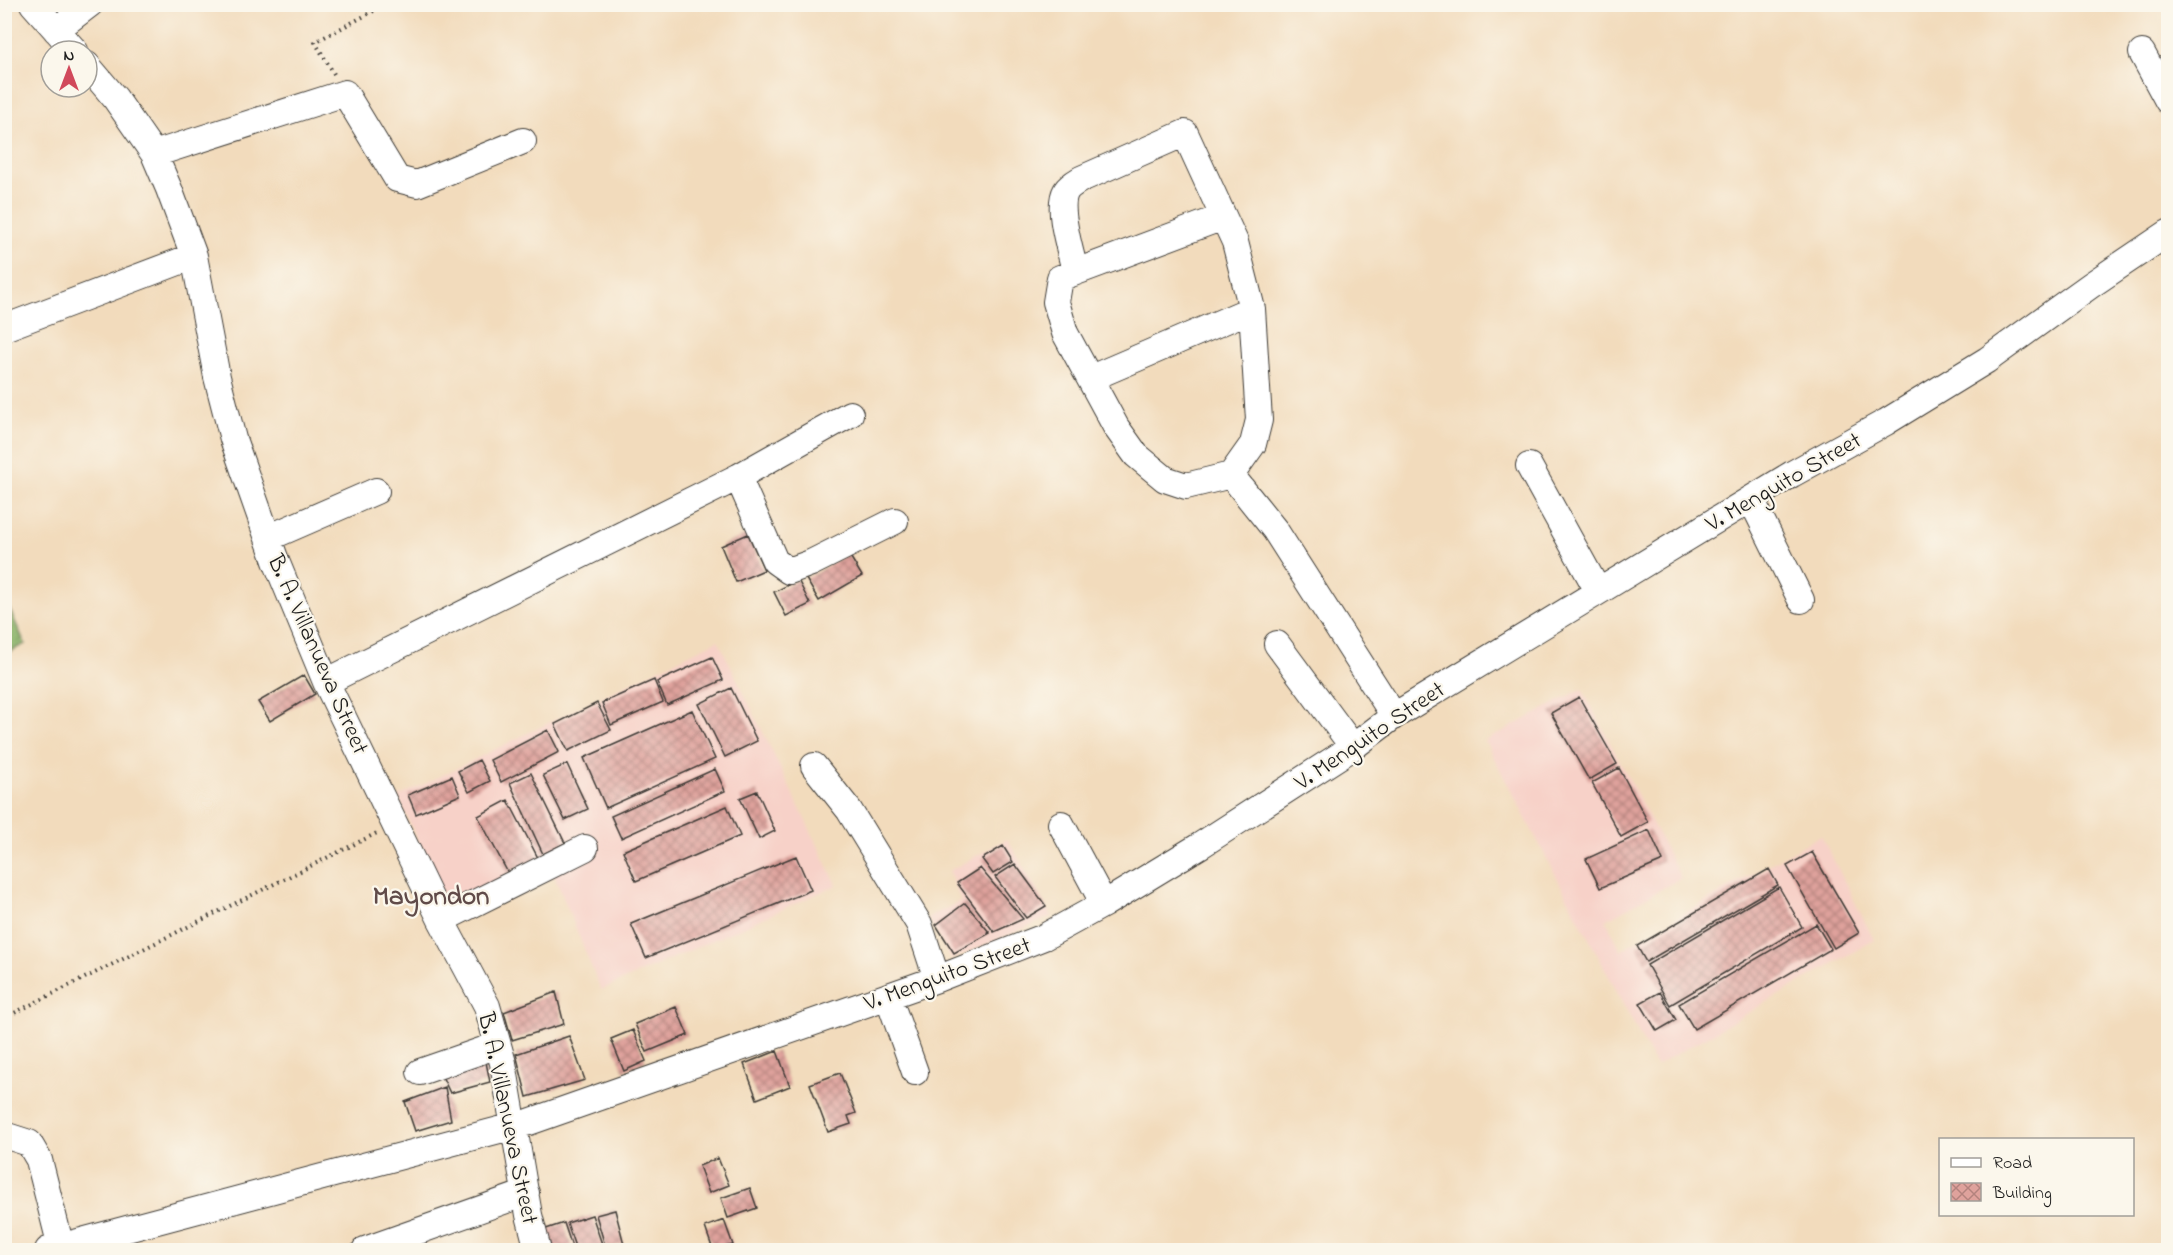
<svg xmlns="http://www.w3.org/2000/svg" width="2173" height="1255" viewBox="0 0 2173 1255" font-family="'Indie Flower',sans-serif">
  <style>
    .built { fill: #f7d1c8 }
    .forest { fill: url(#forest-crowns); stroke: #546843; stroke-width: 1.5 }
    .building { fill: url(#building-cross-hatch) }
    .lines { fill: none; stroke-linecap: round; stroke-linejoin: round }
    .minor-casing { stroke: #3c3934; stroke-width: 28 }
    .path { stroke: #3c3934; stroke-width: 4; stroke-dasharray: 1.5 4.5; stroke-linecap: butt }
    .minor { stroke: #fff; stroke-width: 26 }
    .labels { text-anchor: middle; stroke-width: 4.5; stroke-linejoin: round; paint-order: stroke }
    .street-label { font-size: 24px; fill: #1c1c1c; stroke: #fbf7ec }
    .quarter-label { font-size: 27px; font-weight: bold; fill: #604b49; stroke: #fbf7ec }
  </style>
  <defs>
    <pattern id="forest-crowns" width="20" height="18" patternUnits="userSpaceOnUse" patternTransform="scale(1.5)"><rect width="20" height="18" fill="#8db46a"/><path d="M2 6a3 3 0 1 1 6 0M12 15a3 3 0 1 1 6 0" fill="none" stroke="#729256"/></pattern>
    <pattern id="building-cross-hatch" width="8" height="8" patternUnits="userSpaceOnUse" patternTransform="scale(1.5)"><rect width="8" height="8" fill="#dfa29c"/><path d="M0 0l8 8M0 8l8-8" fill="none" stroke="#b4837e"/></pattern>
  </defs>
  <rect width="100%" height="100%" fill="#fbf7ec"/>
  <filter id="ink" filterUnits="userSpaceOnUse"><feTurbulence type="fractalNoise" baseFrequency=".0167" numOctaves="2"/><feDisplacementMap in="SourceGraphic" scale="12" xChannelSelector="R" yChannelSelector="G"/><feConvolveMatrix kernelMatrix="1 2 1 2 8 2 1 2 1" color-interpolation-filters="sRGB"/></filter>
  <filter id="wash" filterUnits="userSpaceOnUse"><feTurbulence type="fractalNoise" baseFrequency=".008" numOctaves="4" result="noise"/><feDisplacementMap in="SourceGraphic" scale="24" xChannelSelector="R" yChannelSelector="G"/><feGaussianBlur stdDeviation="1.35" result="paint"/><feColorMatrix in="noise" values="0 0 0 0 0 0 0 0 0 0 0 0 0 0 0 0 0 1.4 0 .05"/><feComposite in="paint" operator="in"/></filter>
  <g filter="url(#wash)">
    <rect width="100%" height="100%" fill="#f2dbbc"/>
    <path class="built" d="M718,640l119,245 -236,105 -47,-115 -100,45 -56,-123z
      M1582,689l99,189 -75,42 15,30 200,-115 53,105 -218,126 -171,-325z
      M1007,839l45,77 -101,44 -23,-42 33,-17 -12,-30z"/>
    <path class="forest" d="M4,597l21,47 -20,10h-1z"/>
    <g id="blocks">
      <path class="building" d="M748,534l16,36 -28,12 -15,-36z
        M848,553l14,23 -43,25 -13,-22z
        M798,580l12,24 -24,12 -12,-24z
        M712,657l11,23 -56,25 -10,-23z
        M304,675l11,19 -45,27 -12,-19z
        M654,680l9,22 -52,23 -9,-22z
        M731,688l26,53 -32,16 -26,-53z
        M1579,697l38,67 -28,16 -38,-67z
        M597,703l14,27 -43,21 -13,-27z
        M692,710l23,49 -109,49 -22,-50z
        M548,730l11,22 -58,30 -11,-22z
        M479,760l11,21 -21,11 -11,-21z
        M567,764l21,45 -23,11 -22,-45z
        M1619,768l29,54 -27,15 -29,-54z
        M715,769l10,22 -104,47 -10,-22z
        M531,773l34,70 -22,11 -33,-71z
        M452,776l8,19 -44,19 -8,-19z
        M757,791l18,40 -16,8 -19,-41z
        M508,800l30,58 -30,15 -30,-57z
        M727,806l13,30 -104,45 -13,-30z
        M1649,830l14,31 -63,27 -14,-29z
        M1003,846l10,16 -20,12 -11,-15z
        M1812,852l47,81 -25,15 -47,-82z
        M796,856l15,34 -165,68 -15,-34z
        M1015,864l31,42 -20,12 -31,-41z
        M980,868l43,51 -29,13 -37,-49z
        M1769,869l9,16 -132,77 -9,-16z
        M1779,887l23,40 -132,78 -23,-40z
        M965,903l25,30 -36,20 -18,-28z
        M1816,924l15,25 -137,80 -15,-25z
        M556,992l8,32 -52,16 -8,-28z
        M1660,992l16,28 -19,11 -17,-28z
        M676,1007l12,28 -41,17 -12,-28z
        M633,1030l13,31 -22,10 -13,-32z
        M569,1036l16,44 -58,17 -11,-43z
        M777,1051l13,35 -33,13 -13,-35z
        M485,1057l5,25 -40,11 -9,-19z
        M840,1073l16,40 -8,3 3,8 -23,8 -18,-48z
        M445,1087l6,33 -36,11 -10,-29z
        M718,1158l11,27 -20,8 -10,-27z
        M750,1188l7,20 -29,10 -7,-20z
        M615,1210l9,34 -18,5 -10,-34z
        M592,1215l12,35h-28l-9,-27z
        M724,1220l9,25 -20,5 -8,-23z
        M564,1223l9,27h-23l-7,-20z"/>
    </g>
  </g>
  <g filter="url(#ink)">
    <use href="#blocks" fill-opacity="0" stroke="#3c3934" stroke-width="1.5"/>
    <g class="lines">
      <defs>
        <path id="minor" d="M33,4l42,47
          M56,30l34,-26
          M2142,53l26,48
          M87,65l28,33 39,56 15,35 25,67 23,121 16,62 43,122 50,121 115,238 46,86 16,57 26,152 9,35
          M154,154l191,-61 52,86 20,5 106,-43
          M1223,217l-163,61 -4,24 9,31 51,94 20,28 29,24 21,7 45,-11
          M1075,271c-4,-19 -19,-63 -9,-80 3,-5 10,-9 15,-12l104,-46 50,109 17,67 7,111 -6,24 -22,31 44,55 119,186
          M4,328l190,-72
          M1091,378l161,-69
          M1529,466l69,125
          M738,477l37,84 14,10 22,-8 84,-42
          M1751,499l50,101
          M268,538l108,-47
          M1277,644l76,103
          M326,682l412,-205 112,-63
          M814,766l35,44 70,114 18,55
          M1061,824l43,80
          M441,920l144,-72
          M888,996l27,76
          M420,1072l78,-27
          M4,1135l25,8 10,17 22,87
          M48,1250l481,-128 408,-143 107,-42 60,-33 97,-59 152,-98 41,-31 398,-242 94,-52 101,-62 104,-75 77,-52
          M365,1250l161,-57"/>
      </defs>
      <use href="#minor" class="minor-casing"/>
      <path class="path" d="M334,74l-19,-32 72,-38
        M4,1018l373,-185"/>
      <use href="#minor" class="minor"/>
    </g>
  </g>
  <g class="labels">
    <g class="street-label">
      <text transform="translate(1783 481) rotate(-30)" y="8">V. Menguito Street</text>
      <text transform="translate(319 654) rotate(66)" y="8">B. A. Villanueva Street</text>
      <text transform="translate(1369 735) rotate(-34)" y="8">V. Menguito Street</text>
      <text transform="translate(947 973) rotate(-20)" y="8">V. Menguito Street</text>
      <text transform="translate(509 1118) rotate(78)" y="8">B. A. Villanueva Street</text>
    </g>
    <g class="quarter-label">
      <text x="431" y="904">Mayondon</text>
    </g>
  </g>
  <rect width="2173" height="1255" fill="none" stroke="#fbf7ec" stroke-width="24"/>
  <rect x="1939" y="1138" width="195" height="78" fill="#fbf7ec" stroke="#a29f99" stroke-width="1.5"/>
  <rect x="1951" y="1158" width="30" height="9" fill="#ffffff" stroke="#a29f99" stroke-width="1.5"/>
  <text x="1993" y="1168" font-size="18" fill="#1c1c1c">Road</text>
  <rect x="1951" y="1183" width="30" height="18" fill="url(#building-cross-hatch)" stroke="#a29f99" stroke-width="1.5"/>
  <text x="1993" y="1198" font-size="18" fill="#1c1c1c">Building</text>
  <g transform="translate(69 69)"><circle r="28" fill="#fbf7ec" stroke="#a29f99" stroke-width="1.5"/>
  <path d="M0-4.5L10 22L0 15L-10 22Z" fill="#d1495b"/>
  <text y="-9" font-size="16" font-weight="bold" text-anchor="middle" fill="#1c1c1c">N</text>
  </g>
</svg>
